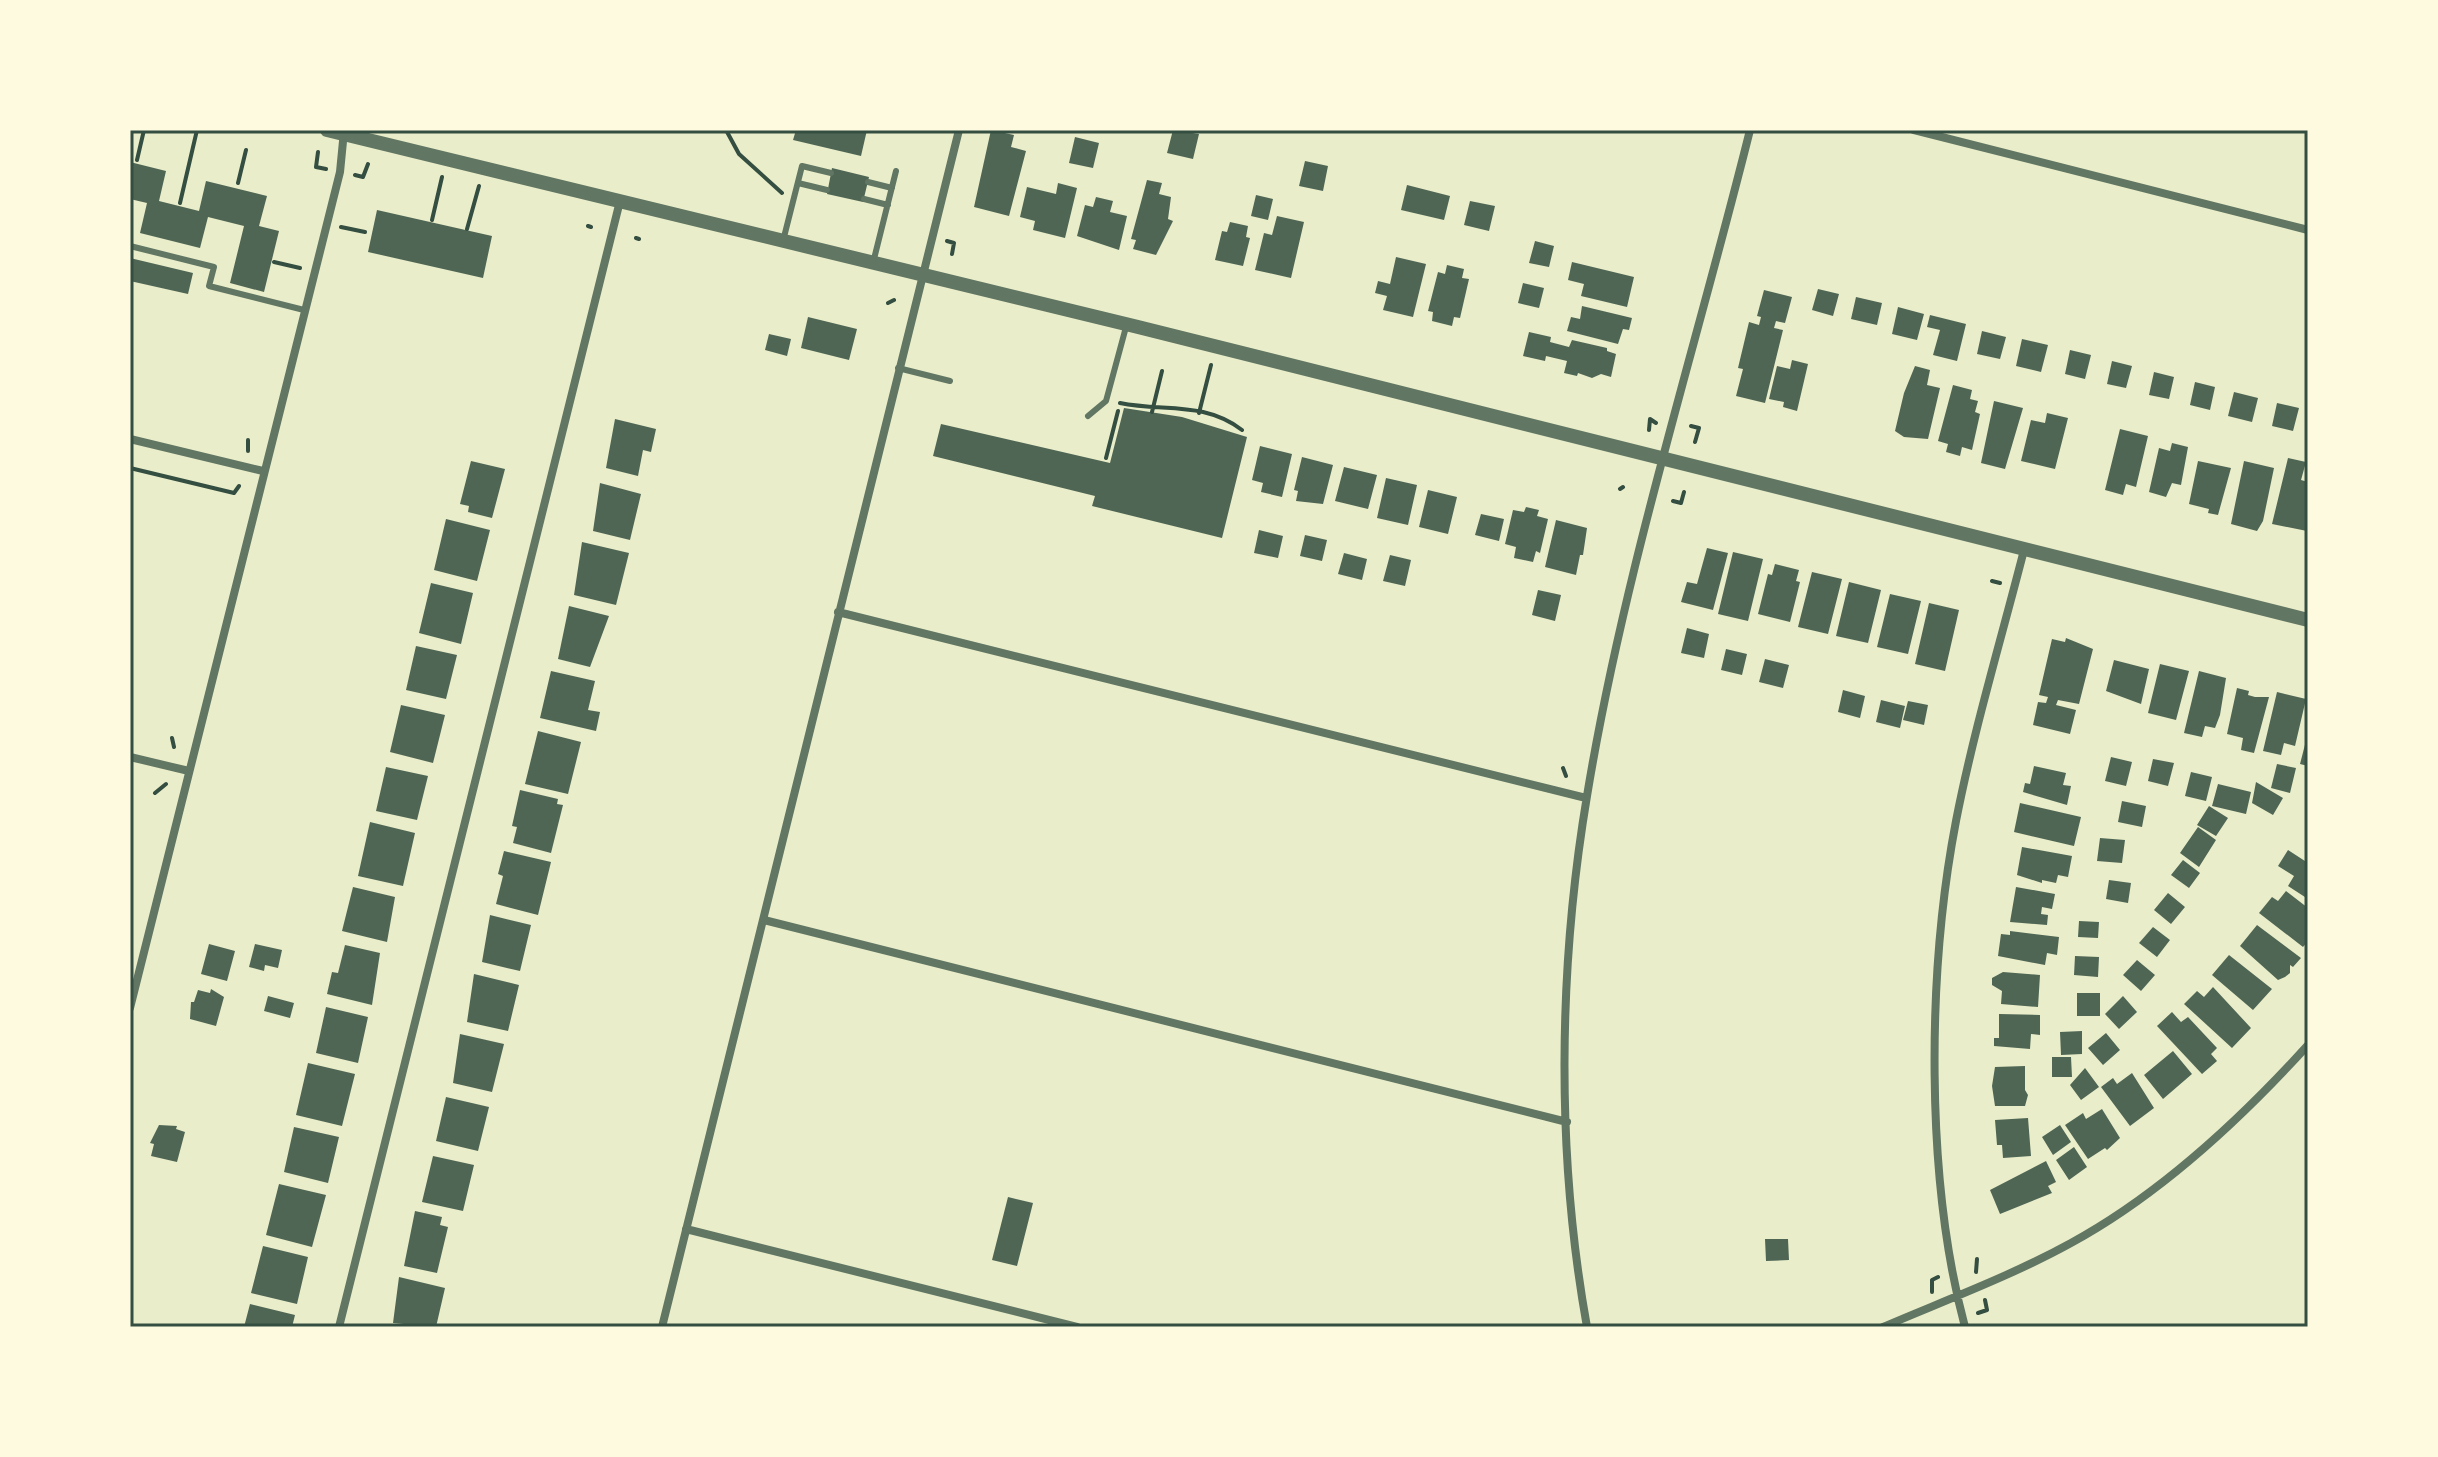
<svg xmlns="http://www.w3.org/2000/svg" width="2438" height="1457" viewBox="0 0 2438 1457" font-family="'IBM Plex Sans',sans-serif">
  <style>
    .building { fill: #4f6655 }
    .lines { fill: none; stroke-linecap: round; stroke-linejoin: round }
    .path { stroke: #344e41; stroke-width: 4 }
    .service { stroke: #617663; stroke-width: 6 }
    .minor { stroke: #617663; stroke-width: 8 }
    .tertiary { stroke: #617663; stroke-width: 14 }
    .neatline { fill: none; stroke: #344e41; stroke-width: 3 }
  </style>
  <rect width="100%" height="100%" fill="#e9edc9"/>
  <path class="building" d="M796,130h71l-6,26 -68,-16z
    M991,130l23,5 -3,12 15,4 -17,65 -35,-9z
    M1173,130l26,4 -6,25 -26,-6z
    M1075,137l24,6 -6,25 -24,-5z
    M1305,161l23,5 -5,25 -24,-5z
    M130,162l36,9 -7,30 40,10 7,-30 61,15 -8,30 20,5 -15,61 -34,-9 14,-57 -36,-9 -8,31 -60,-15 7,-30 -17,-4z
    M832,168l37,9 -6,25 -36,-8z
    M1147,180l15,3 -3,11 12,3 -3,22 5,2 -17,34 -23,-6 3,-9 -5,-1z
    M1058,183l19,5 -12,50 -32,-8 2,-9 -15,-4 7,-30 29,7z
    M1407,185l43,11 -6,24 -43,-10z
    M1256,195l17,4 -5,21 -17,-4z
    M1096,197l17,4 -3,11 17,4 -8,34 -42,-14 8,-31 8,2z
    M1470,201l25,5 -6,25 -25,-6z
    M377,210l115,26 -9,42 -115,-26z
    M1277,216l27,6 -13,56 -36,-8 9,-37 8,2z
    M1230,222l18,4 -2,11 4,1 -7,28 -28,-6 7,-29 5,1z
    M1535,241l19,5 -5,21 -20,-4z
    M1396,257l30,7 -13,53 -30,-7 4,-14 -12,-3 3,-12 12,3z
    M130,258l63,15 -5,21 -58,-13z
    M1572,262l62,15 -7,30 -46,-11 3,-12 -16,-4z
    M1447,265l17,4 -2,9 7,1 -9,39 -6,-1 -2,9 -20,-5 1,-9 -5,-1 10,-39 7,2z
    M1523,283l21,5 -5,20 -21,-5z
    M1818,289l21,5 -6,22 -21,-6z
    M1764,290l28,7 -7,26 -9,-2 -2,7 9,2 -18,73 -29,-7 7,-27 -5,-1 11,-46 10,3 2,-8 -4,-1z
    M1856,297l26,6 -5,22 -26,-6z
    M1582,306l50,12 -3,12 -6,-1 -5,15 -51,-13 4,-14 9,2z
    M1898,307l26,7 -7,26 -25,-6z
    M1930,315l36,9 -9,37 -24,-6 7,-25 -13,-3z
    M808,317l49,12 -8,31 -48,-12z
    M1982,331l24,6 -6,22 -23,-5z
    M1529,332l22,5 -1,5 19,5 3,-7 35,8v3l9,3 -5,23 -10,-3 -9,4 -14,-5 -1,3 -13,-3 3,-12 -21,-5 -1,5 -22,-5z
    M769,334l22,5 -4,17 -22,-6z
    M2022,339l26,6 -7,27 -25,-6z
    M2070,350l21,5 -6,24 -20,-5z
    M1792,360l16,4 -11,47 -14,-4 1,-5 -15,-3 8,-33 13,3z
    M2112,361l20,5 -6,22 -19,-4z
    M1915,366l15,4 -3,15 13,3 -12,51 -24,-2 -9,-6 9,-38z
    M2154,372l20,5 -5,22 -20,-4z
    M2195,382l20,5 -5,23 -20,-5z
    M1953,385l19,5 -2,9 8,2 -3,11 5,2 -8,36 -10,-3 -2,9 -14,-4 2,-8 -10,-3z
    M2234,392l24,6 -6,24 -24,-6z
    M1994,401l29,7 -18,61 -24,-6z
    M2277,403l22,5 -6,23 -21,-5z
    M1124,408l58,9 65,20 -25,101 -130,-32 3,-10 -162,-40 8,-32 169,39z
    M2047,413l21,5 -13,51 -34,-8 10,-41 14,3z
    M615,419l41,10 -5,23 -8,-2 -5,26 -32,-8z
    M2120,429l28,7 -12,51 -10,-3 -3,11 -18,-5z
    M2172,443l16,4 -7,38 -9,-2 -6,14 -17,-5 10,-44 11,3z
    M1260,446l32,8 -10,43 -21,-5 2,-9 -11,-3z
    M1302,457l31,8 -10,39 -27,-3 2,-10 -4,-1z
    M2288,458l18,4 -5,18 7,2 -1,49 -35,-7z
    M471,461l34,8 -13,49 -24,-6 1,-6 -9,-2z
    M2198,461l33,7 -13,47 -10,-2 1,-4 -20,-5z
    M2244,461l30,7 -11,53 -6,10 -26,-7z
    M1344,467l33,8 -9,34 -33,-8z
    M1386,478l31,7 -9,40 -31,-7z
    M600,483l41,11 -11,46 -37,-9z
    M1428,490l29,7 -9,37 -29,-7z
    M1526,507l13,3 -2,6 11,3 -8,34 -4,-2 -3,11 -19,-4 2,-11 -11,-3 8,-34 11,2z
    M1481,514l23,5 -5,22 -24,-6z
    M446,519l44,11 -13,51 -43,-11z
    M1556,520l31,8 -4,27h-3l-4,20 -31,-8z
    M1259,530l24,6 -5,22 -24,-5z
    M1305,535l22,5 -5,21 -22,-5z
    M582,542l47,11 -13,52 -42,-10z
    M1707,548l21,5 -15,57 -32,-8 6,-20 10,2z
    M1733,552l30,7 -15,62 -30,-7z
    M1344,553l23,6 -5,21 -24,-6z
    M1390,555l21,5 -6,26 -22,-5z
    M1775,564l24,6 -3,11 4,1 -10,40 -32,-8 10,-40 4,1z
    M1812,572l30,7 -14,55 -30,-7z
    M1849,582l32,8 -13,53 -32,-7z
    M431,583l42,10 -12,51 -42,-11z
    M1538,590l23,5 -6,26 -23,-6z
    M1890,594l31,7 -13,53 -31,-7z
    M1929,603l30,7 -14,61 -30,-7z
    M569,606l40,10 -19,51 -32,-8z
    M1687,628l22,6 -5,24 -23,-5z
    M2066,638l27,11 -14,55 -21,-4 -2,5 20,5 -6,24 -37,-9 5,-23 8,1 2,-6 -9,-2 13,-56 13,3z
    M416,646l41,9 -11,44 -40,-9z
    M1726,649l21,5 -5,21 -21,-5z
    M1765,659l24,6 -6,23 -24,-6z
    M2114,660l35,9 -8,35 -35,-13z
    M2160,664l29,7 -13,49 -28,-7z
    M551,671l44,10 -7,29 12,2 -4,19 -56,-13z
    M2199,671l27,7 -6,37 -5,13 -10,-2 -3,11 -18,-4z
    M2237,688l12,3 -1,4 7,2h14l-15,56 -13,-3 2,-12 -16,-4z
    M1843,690l22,6 -5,22 -22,-6z
    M2277,692l29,7 -11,47 -11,-3 -3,12 -18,-4z
    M1881,700l24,6 -5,22 -24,-6z
    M1908,701l20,4 -4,20 -21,-5z
    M401,705l44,10 -12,48 -43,-11z
    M538,731l43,11 -13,52 -43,-10z
    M2308,733v33l-8,-2z
    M2111,757l21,5 -6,24 -21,-5z
    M2153,759l21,4 -6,23 -20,-5z
    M2277,764l19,4 -6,25 -19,-5z
    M2034,766l32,7 -3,12 8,1 -4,19 -44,-13 2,-9 5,1z
    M386,767l42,9 -11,44 -41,-9z
    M2191,772l21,5 -6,24 -21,-5z
    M2256,782l27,16 -10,17 -21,-12z
    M2218,784l33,8 -5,22 -34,-8z
    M520,790l38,9 -1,5 6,1 -12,48 -38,-10 4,-16 -5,-1z
    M2122,801l24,5 -4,21 -24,-5z
    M2020,803l61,14 -7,29 -60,-14z
    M2209,806l19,12 -12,18 -19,-11z
    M370,822l45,11 -12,53 -45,-10z
    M2198,827l18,13 -17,27 -19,-14z
    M2100,838l25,2 -3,23 -25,-2z
    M2022,847l50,9 -4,21 -10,-2 -2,8 -14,-3v3l-25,-8z
    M2288,850l20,13v36l-20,-13 6,-10 -16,-10z
    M504,851l47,11 -13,53 -42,-11 7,-28 -5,-2z
    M2183,860l17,13 -11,15 -18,-13z
    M2109,880l22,3 -3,20 -22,-4z
    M353,887l42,10 -8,45 -45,-11z
    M2016,887l39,7 -3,15 -10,-2 -1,7 7,1 -1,10 -37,-3z
    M2286,891l22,17v33l-5,6 -44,-34 13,-16 6,4z
    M2168,893l17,14 -14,17 -17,-14z
    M490,915l41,10 -11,46 -38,-9z
    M2079,921l20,1 -1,16 -20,-1z
    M2257,925l44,33 -8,9 -3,-2v8l-5,4 -7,3 -38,-34z
    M2153,927l17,13 -13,17 -18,-14z
    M2010,931l49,6 -2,18 -10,-2 -2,12 -47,-9 3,-22 9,1z
    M209,944l26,7 -8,30 -26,-7z
    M255,944l27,6 -4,18 -13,-3 -1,6 -15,-4z
    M345,945l35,8 -8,52 -45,-11 5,-22 6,1z
    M2229,955l43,34 -19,21 -41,-35z
    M2075,956l24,1 -1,20 -24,-2z
    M2137,960l18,15 -14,16 -18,-16z
    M2003,972l37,3 -2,32 -37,-3 1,-13 -10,-6v-7z
    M474,974l45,11 -11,46 -41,-9z
    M2213,987l38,41 -19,20 -48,-44 13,-13 7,6z
    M211,989l13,8 -8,29 -26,-7 1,-17h3l4,-12 12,3z
    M2077,993h23v23h-23z
    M268,996l26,7 -4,15 -26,-7z
    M2123,996l14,16 -18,17 -14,-15z
    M326,1007l42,10 -10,46 -42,-10z
    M2172,1012l9,10 7,-5 29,31 -6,6 6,7 -15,13 -45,-48z
    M1999,1014l41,1v20l-9,-1 -1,15 -36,-3v-8h5z
    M2082,1031v23l-21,1 -1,-23z
    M2106,1033l14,17 -17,15 -15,-17z
    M460,1034l44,10 -12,48 -39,-9z
    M2173,1051l19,23 -29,25 -19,-24z
    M2052,1057h19l1,20h-20z
    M308,1063l47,11 -13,52 -46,-11z
    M2025,1066v24l3,5 -3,11h-30l-3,-20 3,-19z
    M2085,1068l14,19 -18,13 -11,-15z
    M2132,1073l22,35 -24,18 -29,-39 12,-9 4,6z
    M446,1097l43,10 -11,44 -42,-10z
    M2102,1109l18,29 -13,12 -2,-2 -17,11 -23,-34 18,-12 3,6z
    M2028,1118l3,38 -28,2 -1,-13h-5l-2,-25z
    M159,1125l18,1 -1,3 9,3 -8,30 -26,-6 3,-12 -4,-1z
    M2060,1125l11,17 -18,13 -11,-18z
    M294,1127l45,10 -11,46 -44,-11z
    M2074,1147l13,20 -18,13 -13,-20z
    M433,1156l41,9 -11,46 -41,-9z
    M2046,1161l10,21 -8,4 4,7 -52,21 -10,-24z
    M279,1184l47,11 -14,52 -46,-12z
    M1008,1197l25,6 -16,63 -25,-6z
    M415,1211l27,6 -2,8 8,2 -11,46 -33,-7z
    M1765,1239h23l1,21 -23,1z
    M263,1246l45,11 -11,47 -46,-11z
    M399,1277l46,11 -9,39 -43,-4z
    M250,1304l45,11 -3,12h-48z"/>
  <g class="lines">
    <path class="path" d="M726,130l13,24 43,39
      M318,152l-2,15 10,2
      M137,160l7,-30
      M355,175l8,2 5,-13
      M238,183l8,-33
      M180,203l17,-73
      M432,220l10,-43
      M588,226l3,1
      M341,227l24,5
      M467,229l12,-43
      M636,238l3,1
      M947,241l7,2 -2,11
      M274,262l26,6
      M888,303l6,-3
      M1120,403c44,9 84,-2 122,27
      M1152,412l10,-41
      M1199,413l12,-48
      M1691,426l8,2 -4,14
      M1649,430l1,-11 6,4
      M248,451v-11
      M1106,458l12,-47
      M130,468l104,25 5,-7
      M1620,489l3,-2
      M1673,501l8,2 3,-11
      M1992,581l8,2
      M172,738l2,9
      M1563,768l3,8
      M155,793l11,-9
      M1976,1272l1,-13
      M1932,1292v-12l6,-3
      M1978,1313l9,-3 -2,-10"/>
    <path class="service" d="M868,182l24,6
      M798,183l29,7
      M864,199l24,6
      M783,241l19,-75 29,7
      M130,246l84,21 -5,19 95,24
      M873,263l23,-92
      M898,368l52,13
      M1088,416l18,-15 20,-74"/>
    <path class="minor" d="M1914,130l394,100
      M130,439l133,32
      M838,612l748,186
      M130,757l59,14
      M764,920l803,202
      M130,1008l210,-836 4,-41
      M686,1229l391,98
      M339,1327l281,-1126
      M662,1327l297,-1197
      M1587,1327c-31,-172 -29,-358 0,-531 37,-225 108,-445 163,-666
      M1883,1327c63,-27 128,-51 188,-84 90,-49 169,-123 237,-198
      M1965,1327c-40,-149 -38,-355 -9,-506 18,-92 45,-181 68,-271"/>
    <path class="tertiary" d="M327,130l811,197 1170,293"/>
  </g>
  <rect width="2438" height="1457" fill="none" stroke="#fefae0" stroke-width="264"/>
  <rect x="132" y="132" width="2174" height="1193" class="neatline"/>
</svg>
